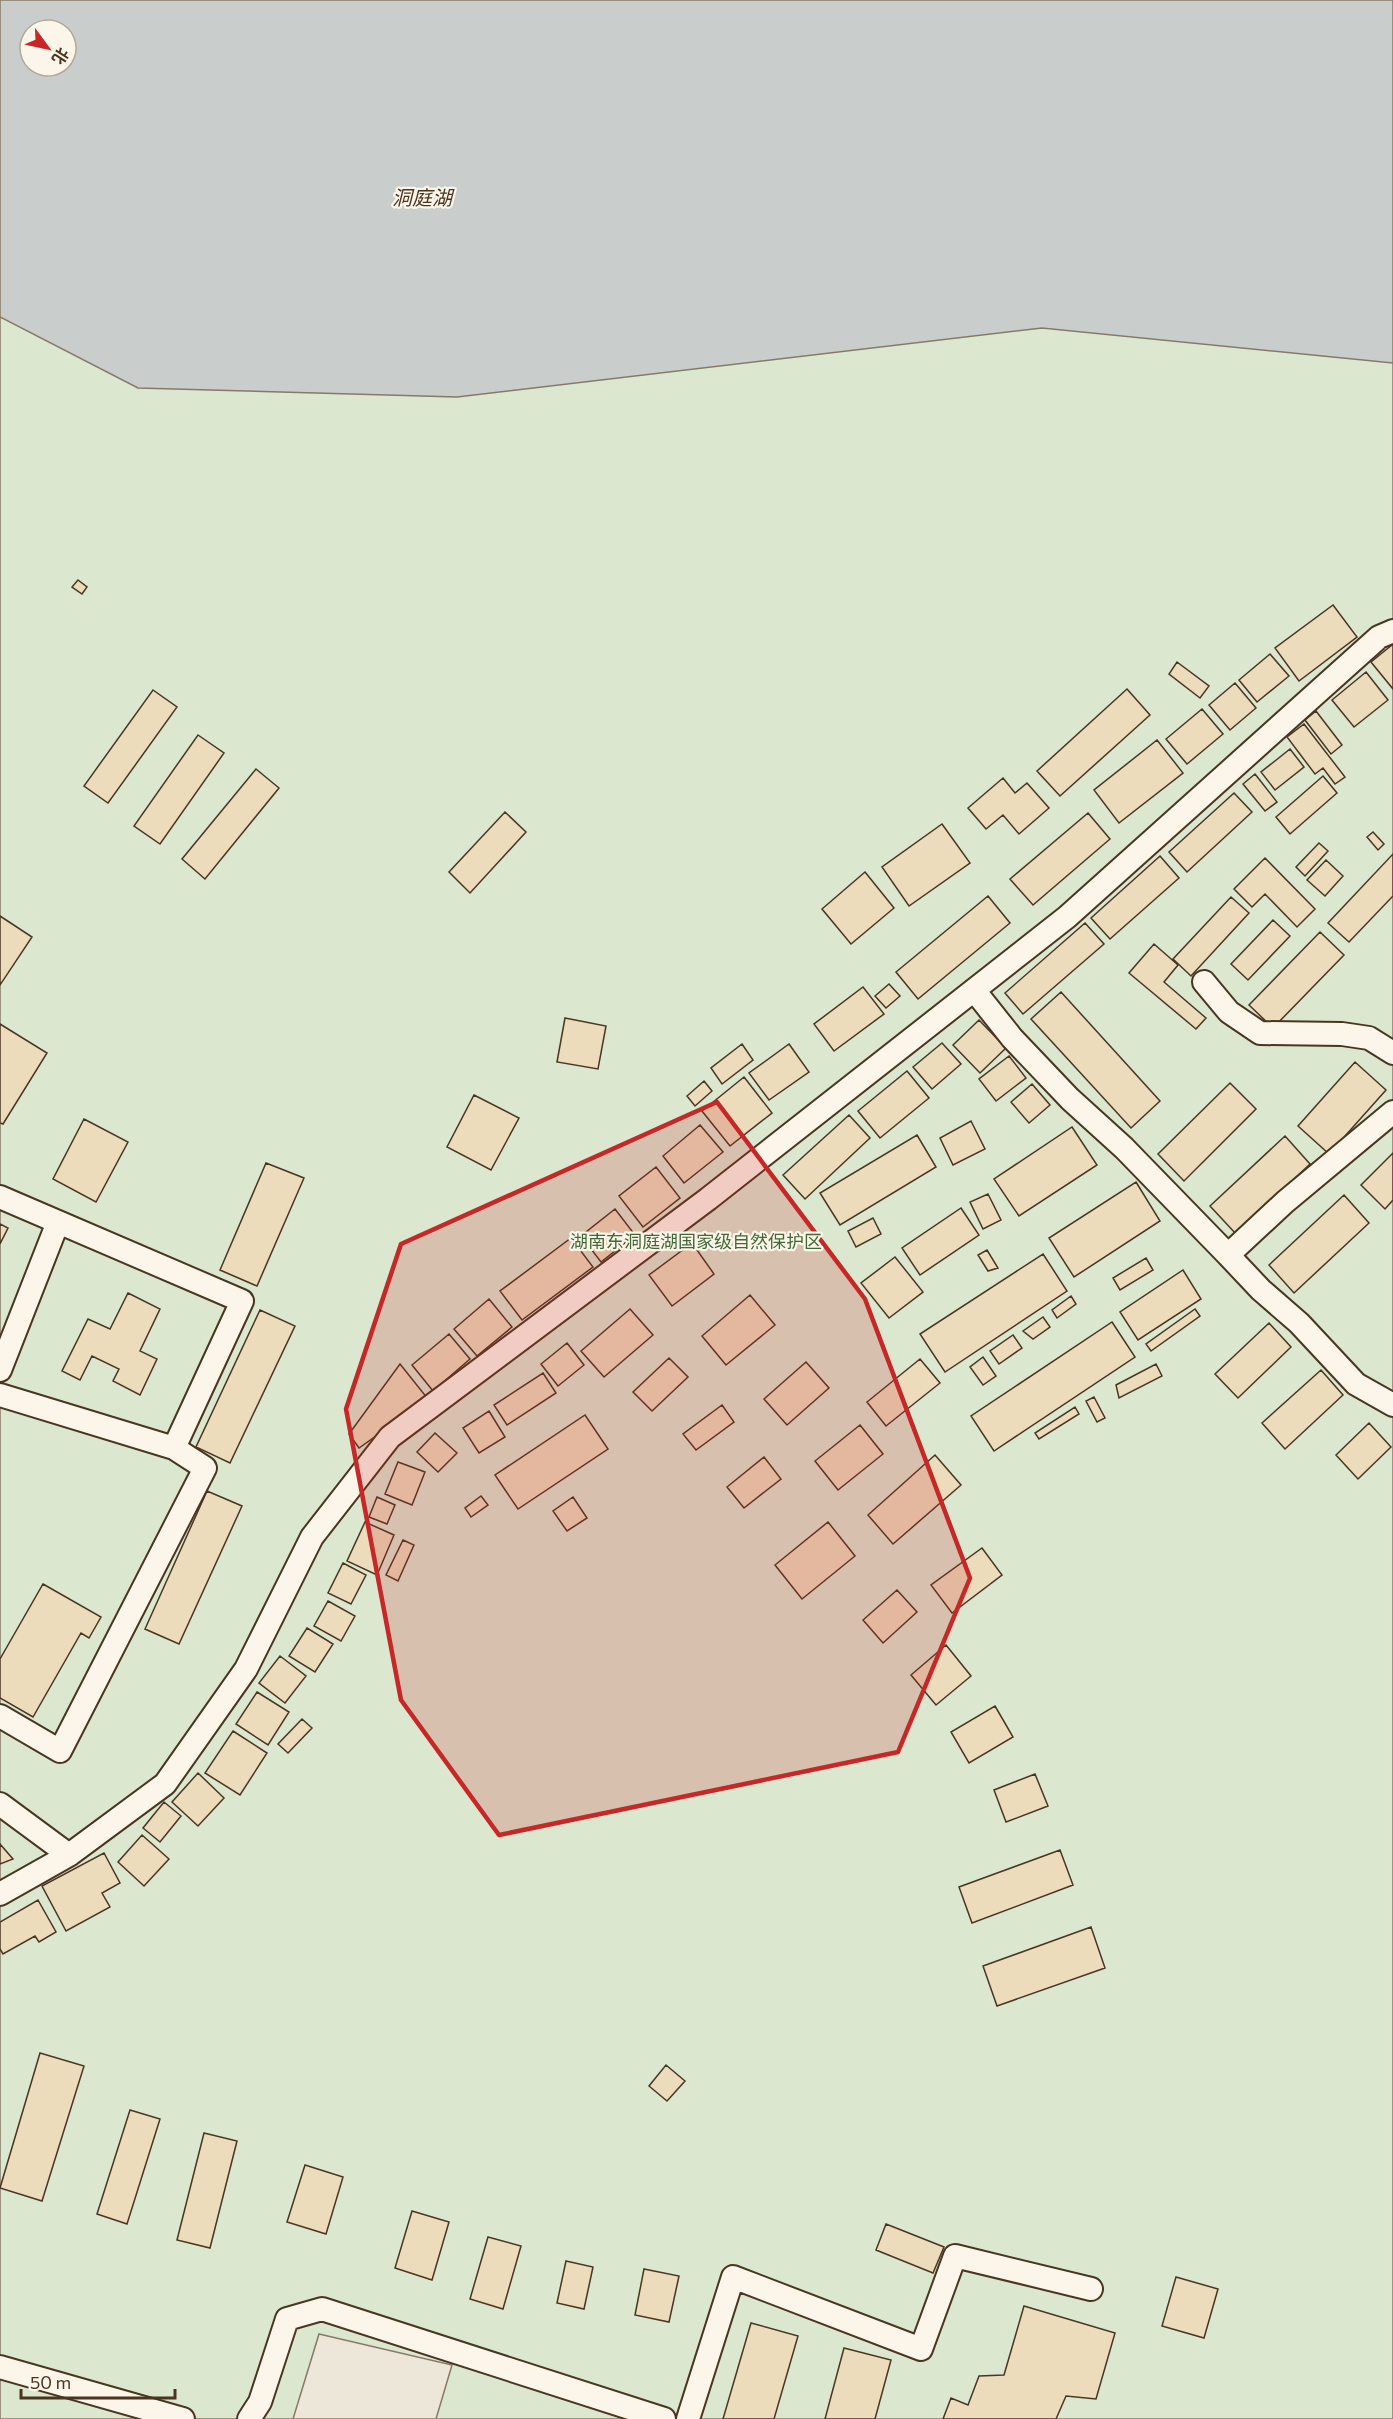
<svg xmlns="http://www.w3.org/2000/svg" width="1393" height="2419" viewBox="0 0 1393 2419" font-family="Commissioner,'Noto Sans SC',sans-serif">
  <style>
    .green { fill: #dce7d0; stroke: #887966; stroke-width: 1.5; fill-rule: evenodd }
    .parking { fill: #ede7d9; stroke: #887966; stroke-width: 1.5 }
    .water { fill: #c9cecd; stroke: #887966; stroke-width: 1.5; fill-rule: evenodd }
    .building { fill: #ecdcbc; stroke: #4a3520; stroke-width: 1.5 }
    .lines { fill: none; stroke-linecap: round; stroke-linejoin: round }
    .minor-casing { stroke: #4a3520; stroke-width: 26 }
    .minor { stroke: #fbf6e9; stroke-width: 22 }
    .marked { fill: #c62828; fill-opacity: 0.2; stroke: #c62828; stroke-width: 4.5; stroke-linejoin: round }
    .labels { text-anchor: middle; stroke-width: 4.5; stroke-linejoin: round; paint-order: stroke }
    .park-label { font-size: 18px; fill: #436837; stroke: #fbf6e9 }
    .water-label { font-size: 20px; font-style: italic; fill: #4a3520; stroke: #fbf6e9 }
  </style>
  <rect width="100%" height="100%" fill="#fbf6e9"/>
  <path class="green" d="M0,0h1393v2419h-1393zM30,30h36v36h-36z"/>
  <path class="parking" d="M319,2334l133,31 -16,54h-143z"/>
  <path class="water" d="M0,0h1393v363l-351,-35 -585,69 -319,-9 -138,-71zM30,30h36v36h-36z"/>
  <path class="building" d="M78,580l9,7 -5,7 -10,-7z
    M1333,605l24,32 -58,44 -24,-33z
    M1392,645h1v44l-22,-27z
    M1270,654l19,22 -32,26 -18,-22z
    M1177,662l32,24 -9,12 -31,-24z
    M1366,672l22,28 -34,27 -22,-27z
    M1235,683l21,25 -26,22 -21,-25z
    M1127,689l23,26 -90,81 -23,-25z
    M153,690l24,17 -69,96 -24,-17z
    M1202,709l21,25 -36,30 -21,-25z
    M1316,711l26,34 -11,9 -26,-34z
    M1304,724l41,53 -10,7 -12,-16 -8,6 -28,-37z
    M198,735l26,18 -64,91 -26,-18z
    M1157,740l26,33 -64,50 -25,-33z
    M1290,749l14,18 -29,23 -14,-18z
    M256,769l23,19 -74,91 -23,-20z
    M1255,774l22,28 -12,9 -22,-27z
    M1323,776l14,17 -47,41 -14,-17z
    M1003,778l12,15 12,-10 22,25 -30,26 -16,-19 -17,14 -18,-21z
    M1234,793l18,19 -65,60 -18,-20z
    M505,812l21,20 -56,61 -21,-21z
    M1088,813l22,26 -77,66 -23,-26z
    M942,824l28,39 -61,43 -27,-39z
    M1373,832l11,12 -6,6 -11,-13z
    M1319,843l9,8 -23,25 -9,-9z
    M1393,854v42l-44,46 -21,-19z
    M1160,856l19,22 -69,61 -19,-21z
    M1265,858l50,51 -18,18 -32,-33 -13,13 -18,-18z
    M1326,860l17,16 -18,20 -18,-16z
    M865,872l29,36 -43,36 -29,-35z
    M988,896l22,27 -92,76 -22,-27z
    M1231,897l18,16 -58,63 -18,-17z
    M0,916l32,21 -32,48z
    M1273,920l17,16 -42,44 -17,-16z
    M1085,923l19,21 -81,70 -18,-21z
    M1320,932l24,23 -71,73 -24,-23z
    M1154,944l24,21 -14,17 42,36 -10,11 -67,-56z
    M889,984l11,12 -14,12 -11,-12z
    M863,987l21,27 -50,37 -20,-27z
    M1061,992l99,109 -29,27 -100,-109z
    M565,1018l41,8 -8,43 -41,-7z
    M979,1020l27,28 -26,25 -27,-28z
    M0,1024l47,29 -44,71 -3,-1z
    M942,1043l19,21 -29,25 -19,-22z
    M742,1044l11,16 -31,24 -11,-16z
    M789,1044l20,28 -40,28 -20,-27z
    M1009,1056l17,22 -30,23 -17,-22z
    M1355,1062l31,28 -57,64 -31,-28z
    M907,1071l22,27 -49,40 -22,-27z
    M744,1077l28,36 -42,33 -28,-35z
    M704,1081l8,10 -17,15 -8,-10z
    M1230,1083l26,26 -72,72 -26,-27z
    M1032,1084l18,21 -21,18 -18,-21z
    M474,1095l45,23 -28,52 -44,-23z
    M849,1115l21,23 -65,61 -22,-24z
    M84,1119l44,23 -32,60 -43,-23z
    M971,1121l14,28 -32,16 -13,-27z
    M700,1125l23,27 -39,31 -21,-27z
    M1072,1127l25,38 -78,51 -25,-37z
    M917,1135l19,32 -96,58 -20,-32z
    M1285,1136l25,28 -74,70 -26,-28z
    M1393,1153v47l-8,9 -24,-24z
    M266,1163l38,15 -47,108 -37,-16z
    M656,1167l24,31 -37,29 -24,-31z
    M1136,1182l24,39 -86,56 -25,-39z
    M988,1194l13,26 -18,9 -13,-27z
    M1344,1195l25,28 -75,70 -25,-28z
    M961,1208l18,27 -59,40 -18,-27z
    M615,1209l20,26 -34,27 -20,-26z
    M873,1218l8,16 -25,13 -8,-16z
    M0,1224l8,4 -8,16z
    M571,1238l22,29 -71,53 -22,-29z
    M692,1243l22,31 -42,32 -23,-31z
    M987,1250l11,18 -10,3 -10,-16z
    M1043,1254l24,37 -122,81 -25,-38z
    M895,1257l28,35 -34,26 -28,-35z
    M1146,1258l7,12 -33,20 -7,-12z
    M1183,1270l18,29 -63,41 -18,-28z
    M128,1293l32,16 -20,42 17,8 -17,36 -27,-14 6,-12 -27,-13 -12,24 -18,-9 26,-52 22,10z
    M750,1295l25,30 -49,40 -24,-29z
    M1071,1296l5,8 -19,14 -5,-8z
    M489,1299l23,28 -35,29 -23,-27z
    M630,1309l23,26 -49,42 -23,-26z
    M1195,1309l5,7 -49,35 -5,-7z
    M260,1310l35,16 -65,137 -34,-16z
    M1043,1317l7,10 -17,12 -10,-8z
    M1112,1322l23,35 -141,94 -23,-35z
    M1269,1323l22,24 -53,51 -23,-24z
    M449,1334l21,25 -37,32 -21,-26z
    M1013,1335l9,13 -23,16 -9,-13z
    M567,1343l17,22 -26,21 -17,-22z
    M983,1357l13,19 -13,9 -13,-18z
    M669,1358l19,19 -36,34 -19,-19z
    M920,1359l20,24 -54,43 -19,-24z
    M806,1362l23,26 -42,37 -23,-26z
    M400,1364l28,35 -69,49 -10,-14z
    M1156,1364l6,12 -43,22 -3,-13z
    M1321,1370l22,25 -58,54 -23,-26z
    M543,1373l13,20 -49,32 -13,-20z
    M1094,1397l11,21 -8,4 -11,-21z
    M722,1405l12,17 -38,28 -13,-16z
    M1075,1407l4,7 -40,25 -4,-6z
    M489,1411l16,26 -26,16 -16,-25z
    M585,1415l23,34 -90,60 -23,-34z
    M1369,1423l22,24 -33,32 -22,-24z
    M860,1425l23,29 -45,36 -23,-29z
    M435,1433l22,20 -19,19 -21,-20z
    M935,1455l26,30 -68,59 -25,-29z
    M764,1457l17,22 -37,29 -17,-21z
    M398,1462l27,10 -13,33 -27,-11z
    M207,1491l35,15 -63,138 -34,-15z
    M481,1496l7,9 -17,12 -6,-9z
    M377,1497l18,8 -8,19 -18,-7z
    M573,1497l14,21 -20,13 -14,-20z
    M365,1522l29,13 -17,40 -30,-14z
    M828,1522l27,34 -53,43 -27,-34z
    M403,1540l11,5 -16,36 -12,-6z
    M982,1548l20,27 -50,38 -21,-28z
    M343,1563l23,12 -15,29 -23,-11z
    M43,1584l58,33 -12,21 -8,-5 -48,84 -33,-19v-39z
    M897,1590l20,22 -34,31 -20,-23z
    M328,1601l27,15 -14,25 -27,-15z
    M307,1628l26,16 -18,28 -26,-16z
    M946,1645l25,31 -35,29 -25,-30z
    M280,1656l26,20 -21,27 -26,-20z
    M257,1692l32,20 -21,33 -32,-21z
    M995,1706l18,31 -44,26 -18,-31z
    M302,1719l10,9 -24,25 -10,-9z
    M233,1731l34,22 -27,42 -35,-22z
    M198,1773l26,25 -26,28 -26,-24z
    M1035,1774l13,32 -42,16 -12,-32z
    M164,1802l17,14 -21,26 -17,-14z
    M142,1835l27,24 -25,27 -26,-24z
    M0,1844l13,15 -13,5z
    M1060,1850l13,35 -101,38 -13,-36z
    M104,1853l16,30 -18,10 8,14 -44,24 -24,-45z
    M38,1900l18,32 -17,10 -4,-6 -32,18 -3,-5v-27z
    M1091,1927l14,41 -108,38 -14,-40z
    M40,2053l44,13 -42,135 -42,-13z
    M666,2065l19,16 -18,20 -18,-15z
    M130,2110l30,9 -33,105 -30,-10z
    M204,2133l33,8 -27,107 -33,-8z
    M305,2165l38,12 -17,57 -39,-12z
    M412,2211l37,11 -17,58 -37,-12z
    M886,2224l58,23 -11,26 -57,-23z
    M488,2237l33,9 -18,63 -33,-10z
    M566,2261l27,6 -9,42 -27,-6z
    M644,2269l35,7 -10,46 -34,-7z
    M1176,2277l42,12 -14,49 -42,-12z
    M1024,2306l91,27 -19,66 -30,-3 -10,23h-113l8,-21 17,7 11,-29 25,-1z
    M751,2323l47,13 -24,83h-51z
    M844,2348l47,12 -16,59h-50z"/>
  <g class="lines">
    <defs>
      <path id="minor" d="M1204,982l25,30 31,21 82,1 27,4 24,15
        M974,990l38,48 58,61 54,49 104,107 57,-53 108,-90
        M0,1197l242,104 -68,147 -174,-53
        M1228,1255l33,35 38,33 57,61 37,21
        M0,1370l58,-148
        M0,1716l60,35 145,-283 -31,-20
        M0,1804l69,51 96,-71 81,-115 66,-132 78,-100 318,-238 359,-282 312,-280 14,-6
        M0,1894l69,-39
        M0,2367l183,52
        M249,2419l11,-17 27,-83 35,-10 342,110
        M688,2419l45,-142 188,72 34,-93 136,33"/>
    </defs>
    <use href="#minor" class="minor-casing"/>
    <use href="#minor" class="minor"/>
  </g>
  <path class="marked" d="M717,1102l148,197 105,279 -72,174 -399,83 -98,-135 -55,-291 55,-165z"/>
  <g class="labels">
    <g class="park-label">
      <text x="696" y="1248">湖南东洞庭湖国家级自然保护区</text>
    </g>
    <g class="water-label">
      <text x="422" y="205">洞庭湖</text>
    </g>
  </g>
  <g transform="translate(48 48) rotate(123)"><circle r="28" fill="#fbf6e9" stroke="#b4a999" stroke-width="1.5"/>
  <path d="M0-4.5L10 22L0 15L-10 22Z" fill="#c62828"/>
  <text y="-9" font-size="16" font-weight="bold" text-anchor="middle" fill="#4a3520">北</text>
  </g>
  <path d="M21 2389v9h154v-9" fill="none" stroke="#4a3520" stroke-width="3"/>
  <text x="30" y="2389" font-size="18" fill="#4a3520" stroke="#fbf6e9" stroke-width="4.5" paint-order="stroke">50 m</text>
</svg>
